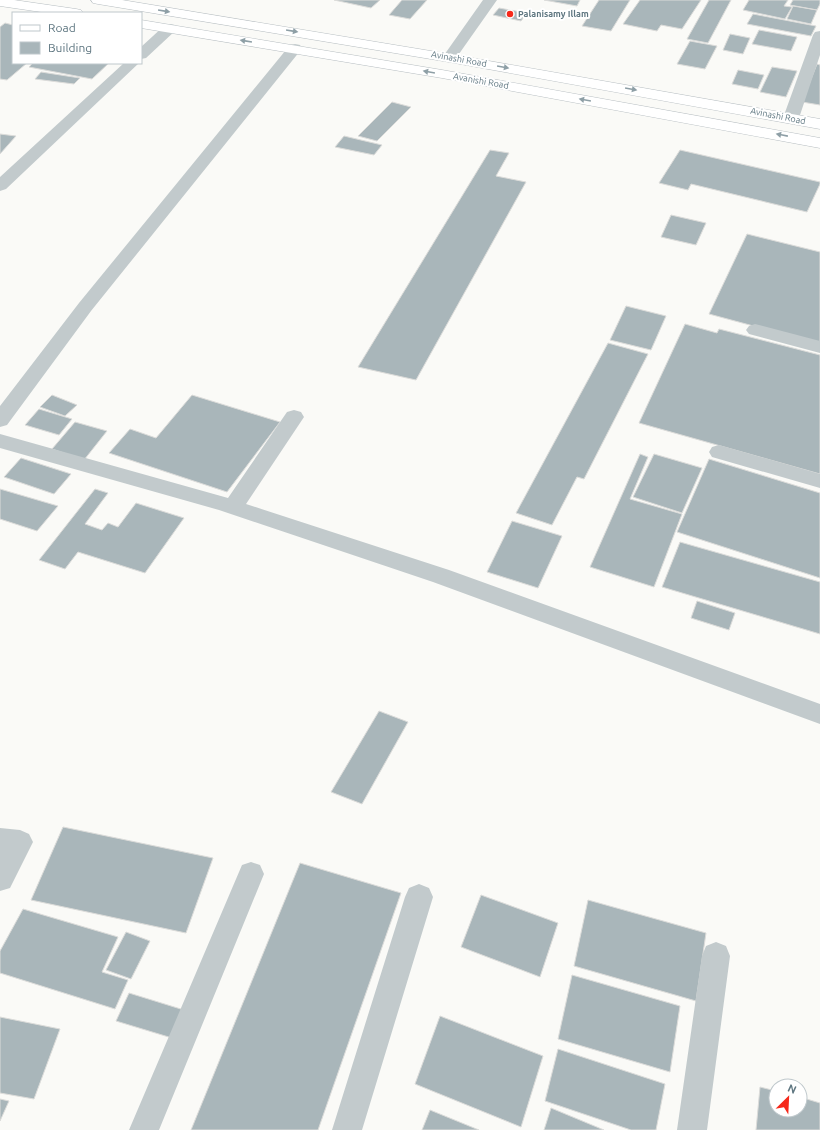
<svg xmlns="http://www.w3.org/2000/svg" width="820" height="1130" viewBox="0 0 820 1130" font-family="Ubuntu,sans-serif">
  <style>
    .building { fill: #a9b6ba; stroke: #dcdcda }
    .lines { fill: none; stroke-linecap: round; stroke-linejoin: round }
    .major-casing { stroke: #b6bdc1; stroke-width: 1 }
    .minor { fill: #c2cacc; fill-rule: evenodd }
    .major { fill: #fff; fill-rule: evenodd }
    .oneway { fill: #8e9fa6 }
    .poi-dot { fill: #f6291b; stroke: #fff; stroke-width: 1.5 }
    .labels { text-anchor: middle; stroke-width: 4; stroke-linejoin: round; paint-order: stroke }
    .far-poi-label { font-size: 9px; font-weight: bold; fill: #5e7680; stroke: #fff; text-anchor: start }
    .far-street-label { font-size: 9px; fill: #5e7680; stroke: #fff }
  </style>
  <rect width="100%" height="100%" fill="#fafaf7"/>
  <path class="building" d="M334,0h46l-9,8z
    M402,0h25l-17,19 -21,-4z
    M544,0h36l-3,6z
    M599,0h31l-19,31 -29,-5z
    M640,0h61l-19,29 -21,-4 -4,6 -34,-7z
    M709,0h22l-23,43 -21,-4z
    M749,0h39l-4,6 8,1 -7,12 -42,-9z
    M793,0h27v4l-3,6 -27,-5z
    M793,6l24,4 -6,14 -24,-5z
    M499,8l28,5 -6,8 -28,-6z
    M753,14l63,12 -5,10 -64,-12z
    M5,23l8,2v38h14l-20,17 -7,-1v-52z
    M759,30l38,7 -6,14 -39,-7z
    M730,34l20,4 -7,16 -20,-4z
    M690,41l27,5 -12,23 -28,-5z
    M33,63h76l-17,16 -63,-12z
    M817,64l3,1v40l-18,-3z
    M772,67l25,4 -11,26 -26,-5z
    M738,70l26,5 -6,14 -26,-5z
    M41,72l39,6 -6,6 -39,-5z
    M392,102l19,5 -34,34 -19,-5z
    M0,134l16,2 -16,18z
    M344,136l38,9 -8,10 -39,-8z
    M490,150l19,3 -13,23 30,6 -110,198 -58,-13z
    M680,150l140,32v2l-13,28 -116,-28 -3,6 -29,-7z
    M671,215l35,8 -10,22 -35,-8z
    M747,234l73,18v92l-111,-30z
    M626,306l40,10 -15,34 -41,-10z
    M685,324l32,9 2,-4 101,26v119l-181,-51z
    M608,343l40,11 -64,125 -7,-2 -25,48 -36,-12z
    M52,395l25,10 -12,11 -25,-9z
    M192,395l88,27 -53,70 -118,-39 21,-24 26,9z
    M39,409l33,10 -13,16 -34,-10z
    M75,422l32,9 -23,29 -32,-11z
    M640,454l8,3 -18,42 52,15 -28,73 -64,-20z
    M654,454l48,14 -20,45 -49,-16z
    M21,458l50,16 -17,20 -50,-17z
    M709,459l111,34v85l-143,-46z
    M0,489l58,17 -21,25 -37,-12z
    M95,489l13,4 -23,31 17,6 6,-7 10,4 18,-24 48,15 -39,55 -67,-21 -13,17 -26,-9z
    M512,521l50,15 -24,52 -51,-16z
    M680,542l140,40v52l-158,-47z
    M697,601l38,12 -6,17 -38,-12z
    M379,711l29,11 -46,82 -31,-12z
    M63,827l150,31 -27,75 -155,-33z
    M300,863l101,30 -83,237h-127z
    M481,895l77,28 -18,54 -79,-30z
    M588,900l118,33 -10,68 -122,-35z
    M23,909l95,28 -16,35 26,8 -13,29 -115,-36v-22z
    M126,932l24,9 -19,38 -25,-9z
    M572,975l108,31 -10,66 -112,-33z
    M129,993l55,17 -12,28 -56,-17z
    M440,1016l103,40 -22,71 -106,-43z
    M0,1017l60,12 -26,70 -34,-6z
    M558,1049l107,35 -9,46h-25l-86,-29z
    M760,1087l16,4v19h24v-13l20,6v27h-64z
    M0,1099l9,2 -9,20z
    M551,1108l53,22h-60z
    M430,1110l49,20h-57z"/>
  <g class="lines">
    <defs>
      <path id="major" d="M0,0h14l62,9 5,1 2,3h-35l-48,-7z
        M91,0h31l327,54 371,65v10l-371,-67 -351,-58 -5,-1z
        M141,20l301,50 378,68v10l-378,-70 -301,-50z"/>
    </defs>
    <use href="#major" class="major-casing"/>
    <path class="minor" d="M483,0h14l-43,61 -5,1 -5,-1 -2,-3z
      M170,24l5,1 2,3 -2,3 -29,27 -5,1v-12l24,-22z
      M820,31v24l-21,63 -3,3 -5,2 -5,-2 -3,-3 30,-83 2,-3z
      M295,44l5,1 2,3 -2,3 -209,260 -84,114 -7,2v-21l79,-103 211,-258z
      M124,63h15l-133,126 -6,2v-14z
      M755,324l65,17v12l-71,-19 -3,-4 3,-4z
      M294,410l7,2 3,5 -58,87 203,66 371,134v20l-387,-142 -214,-72 -219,-62v-14l228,64 59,-86z
      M719,445l101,29v14l-108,-31 -3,-5 3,-5z
      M0,828l20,2 9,4 4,8 -23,46 -10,3z
      M251,862l9,3 4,9 -105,256h-30l113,-265z
      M419,884l10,4 4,9 -71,233h-30l73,-233 4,-9z
      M716,942l10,4 4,10 -23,174h-30l25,-174 4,-10z"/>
    <use href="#major" class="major"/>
  </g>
  <defs><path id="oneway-solid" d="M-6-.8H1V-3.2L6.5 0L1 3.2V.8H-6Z"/></defs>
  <g class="oneway">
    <use href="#oneway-solid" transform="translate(164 11) rotate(9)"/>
    <use href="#oneway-solid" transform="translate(292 31) rotate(9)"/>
    <use href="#oneway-solid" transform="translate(246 41) rotate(-171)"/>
    <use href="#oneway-solid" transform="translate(503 67) rotate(10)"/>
    <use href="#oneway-solid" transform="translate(429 72) rotate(-170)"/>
    <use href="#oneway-solid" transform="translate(631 89) rotate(10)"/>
    <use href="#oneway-solid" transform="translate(585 100) rotate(-170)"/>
    <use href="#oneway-solid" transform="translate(782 135) rotate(-169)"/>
  </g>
  <circle class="poi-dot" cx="510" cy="14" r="4"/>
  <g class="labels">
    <g class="far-poi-label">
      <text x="518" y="17">Palanisamy Illam</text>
    </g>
    <g class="far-street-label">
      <text transform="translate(459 59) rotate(10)" y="3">Avinashi Road</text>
      <text transform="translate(481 81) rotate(10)" y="3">Avanishi Road</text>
      <text transform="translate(778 116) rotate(11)" y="3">Avinashi Road</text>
    </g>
  </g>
  <rect x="12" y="12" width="130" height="52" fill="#ffffff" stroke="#bfc8cc"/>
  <rect x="20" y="25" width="20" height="6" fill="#ffffff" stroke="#bfc8cc"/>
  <text x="48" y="32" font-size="12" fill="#5e7680">Road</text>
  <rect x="20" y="42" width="20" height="12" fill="#a9b6ba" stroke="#bfc8cc"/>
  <text x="48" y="52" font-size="12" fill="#5e7680">Building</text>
  <g transform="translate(788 1098) rotate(24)"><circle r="19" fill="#ffffff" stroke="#bfc8cc"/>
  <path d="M0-3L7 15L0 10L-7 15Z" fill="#f6291b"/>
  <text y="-6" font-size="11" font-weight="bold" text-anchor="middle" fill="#5e7680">N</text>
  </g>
</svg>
